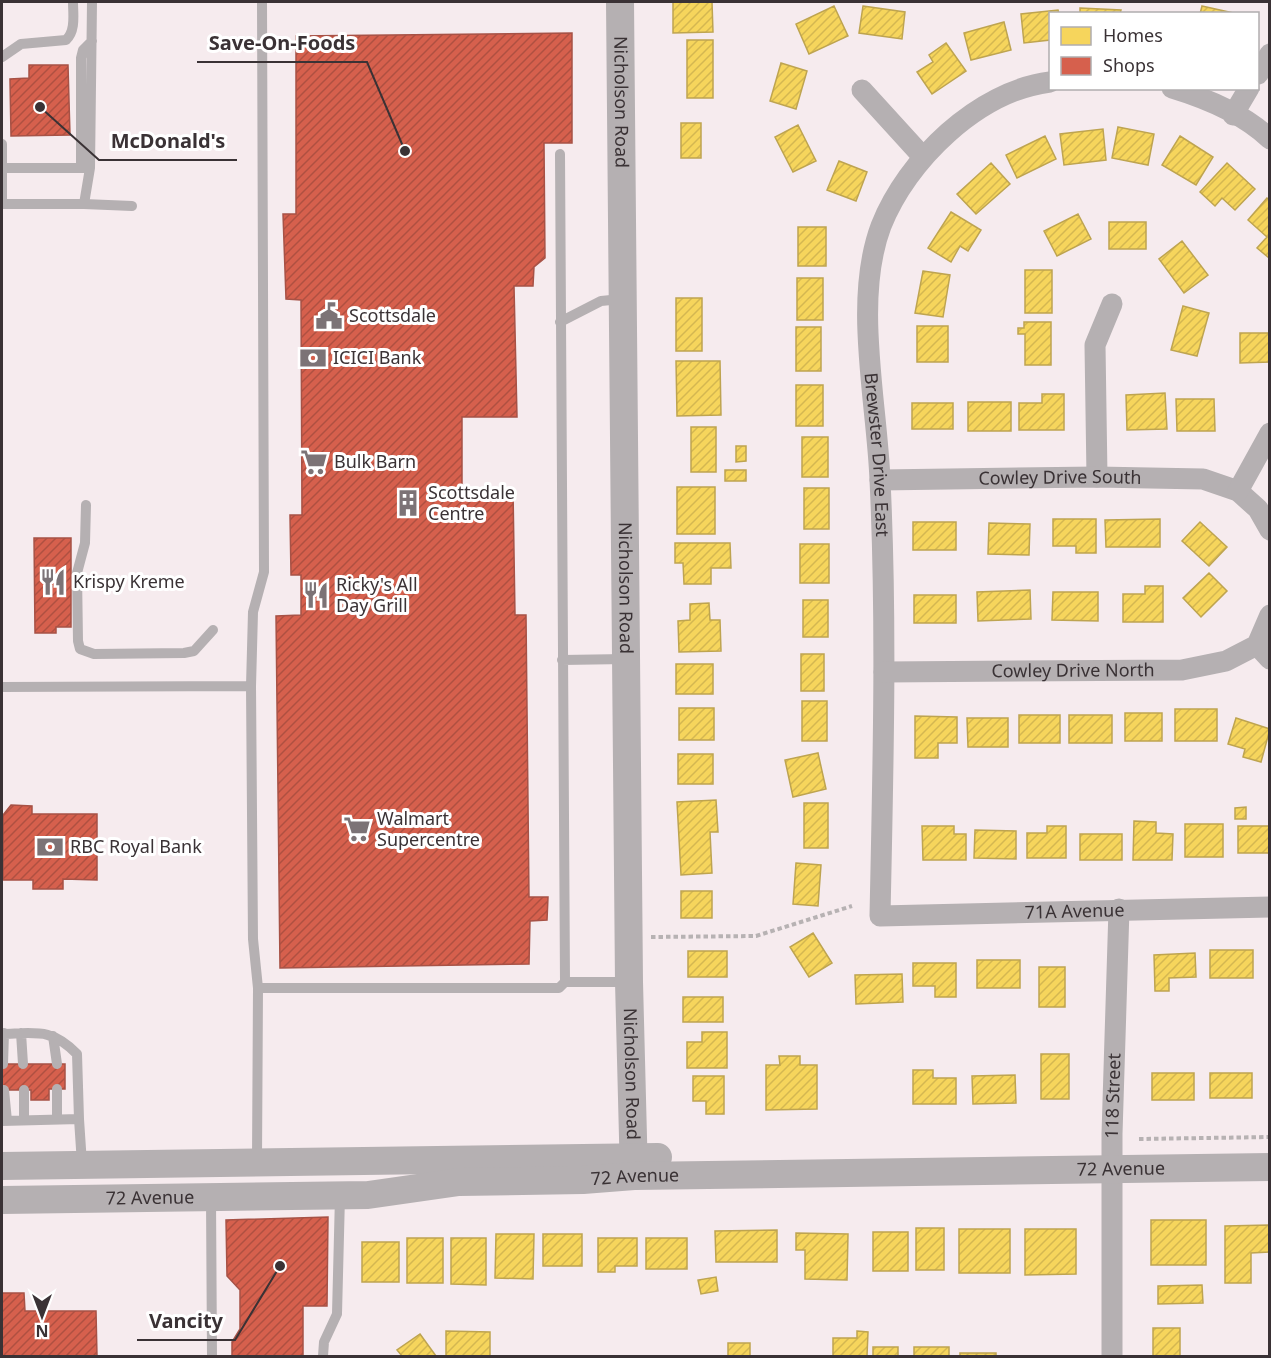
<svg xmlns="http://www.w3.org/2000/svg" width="1271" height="1358" viewBox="0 0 1271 1358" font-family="'Noto Sans',sans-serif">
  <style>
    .homes { fill: url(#homes-hatch); stroke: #bea450; stroke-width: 1.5 }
    .shops { fill: url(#shops-hatch); stroke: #a75246; stroke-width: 1.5 }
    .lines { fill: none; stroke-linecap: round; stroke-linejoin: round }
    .path { stroke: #b7b2b3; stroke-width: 4; stroke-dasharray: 4.5 3; stroke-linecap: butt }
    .lane { stroke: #b5b0b2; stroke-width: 10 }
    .street { stroke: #b5b0b2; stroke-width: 21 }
    .secondary { stroke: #b5b0b2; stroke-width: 28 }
    .labels { text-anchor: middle; stroke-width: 6; stroke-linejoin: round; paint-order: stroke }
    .street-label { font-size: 18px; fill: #3a3235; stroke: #fff }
    .poi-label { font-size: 18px; fill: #3a3235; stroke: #fff; text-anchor: start }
    .leader { fill: none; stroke: #3a3235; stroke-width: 2 }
    .callout-dot { fill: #3a3235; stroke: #fff; stroke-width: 2 }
    .callout-label { font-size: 20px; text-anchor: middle; font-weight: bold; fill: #3a3235; stroke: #fff; stroke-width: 6; stroke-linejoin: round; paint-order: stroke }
  </style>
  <defs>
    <pattern id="homes-hatch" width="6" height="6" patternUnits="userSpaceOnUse" patternTransform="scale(1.5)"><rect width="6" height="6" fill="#f6d55c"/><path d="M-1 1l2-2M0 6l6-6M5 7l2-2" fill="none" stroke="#d4b751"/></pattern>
    <pattern id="shops-hatch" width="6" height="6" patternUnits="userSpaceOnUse" patternTransform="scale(1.5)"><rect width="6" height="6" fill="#d6604d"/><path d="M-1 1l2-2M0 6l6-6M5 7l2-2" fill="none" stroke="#af5041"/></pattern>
  </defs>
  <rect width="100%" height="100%" fill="#f6ebee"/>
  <path class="homes" d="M673,2h39l1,30 -40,1z
    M834,6l14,30 -39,18 -13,-30z
    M863,6l42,6 -3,27 -43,-6z
    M1202,6l36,8h-38z
    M1080,8l41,2 -1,4h-40z
    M1058,10l1,4h-9v26l-26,3 -3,-29z
    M1004,22l7,28 -40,10 -7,-27z
    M687,40h26v58h-26z
    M946,43l20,28 -34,23 -15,-22 16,-10 -4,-7z
    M781,63l26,8 -11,38 -26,-8z
    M681,123h20v35h-20z
    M798,125l18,36 -23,11 -18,-35z
    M1118,127l36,7 -6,31 -36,-7z
    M1103,129l3,31 -42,5 -4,-31z
    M1045,136l11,23 -39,19 -11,-23z
    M1180,136l33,21 -17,28 -34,-20z
    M839,161l28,11 -11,29 -29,-11z
    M991,163l19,21 -34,30 -19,-20z
    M1227,163l28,26 -20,21 -13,-12 -7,8 -15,-14z
    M1267,198l3,2 -1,58 -12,-10 10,-11 -19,-17z
    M951,212l30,18 -13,21 -8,-5 -9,16 -23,-14z
    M1078,214l13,25 -34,17 -13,-25z
    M1109,222h37v27h-37z
    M798,227h28v39h-28z
    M1182,241l26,34 -24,18 -25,-34z
    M1025,270h27v43h-27z
    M923,271l27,4 -7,42 -28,-4z
    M797,278h26v42h-26z
    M676,298h26v53h-26z
    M1183,306l26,7 -12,43 -26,-6z
    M1024,322h27v43h-26v-31h-7v-6h6z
    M917,326h31v36h-31z
    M796,327h25v44h-25z
    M1240,333h30v29l-30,1z
    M676,361h44l1,54 -44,1z
    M796,385h27v41h-27z
    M1165,393l2,36 -40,1 -1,-35z
    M1042,394h22v36h-45v-27h23z
    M1176,399h38l1,32h-38z
    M968,402h43v29h-43z
    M912,403h41v26h-41z
    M691,427h25v45h-25z
    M802,437h26v40h-26z
    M736,446h10v15l-10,1z
    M725,470h21v11h-21z
    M677,487h38v47h-38z
    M804,488h25v41h-25z
    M1053,519h43v34h-20v-7h-23z
    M1160,519v28h-54l-1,-27z
    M913,522h43v28h-43z
    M1200,522l27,25 -18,19 -27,-25z
    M989,523l41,1 -1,31 -41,-1z
    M675,543h55l1,25h-20v16h-27l-1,-21h-8z
    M800,544h29v39h-29z
    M1209,573l18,18 -26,26 -18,-19z
    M1145,586h18v36h-40v-28h22z
    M1030,590l1,29 -53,2 -1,-29z
    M1053,592h45v29l-46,-1z
    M914,595h42v28h-42z
    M803,600h25v37h-25z
    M709,603l1,17h10l1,31 -42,1 -1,-31 12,-1v-16z
    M801,654h23v37h-23z
    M676,664h37v30h-37z
    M802,701h25v40h-25z
    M679,708h35v32h-35z
    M1175,709h42v32h-42z
    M1125,713h37v28h-37z
    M1019,715h41v28h-41z
    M1069,715h43v28h-43z
    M915,716l42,1v26h-19v15h-23z
    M967,718h41v29h-40z
    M1236,718l34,11 -9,33 -18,-5 2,-8 -17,-5z
    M818,753l8,36 -33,8 -8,-37z
    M678,754h35v30h-35z
    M716,800l2,32h-8l2,41 -31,2 -4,-73z
    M804,803h24v45h-24z
    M1246,807v12h-11v-11z
    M1134,821l22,1v11l17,1 -1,26h-39z
    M1185,824h38v33h-38z
    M922,826h32v8h12v26h-43z
    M1047,826h19v32h-39v-25h20z
    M1238,826h32v27h-32z
    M975,830l41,1v28l-42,-1z
    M1080,834h42v26h-42z
    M796,863l25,2 -3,41 -25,-2z
    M681,891h31v27h-31z
    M813,933l19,30 -23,14 -19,-30z
    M1210,950h43v28h-43z
    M688,951h39v26h-39z
    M1195,953l1,24 -27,1v13h-14l-1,-36z
    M977,960h43v28h-43z
    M913,963h43v34h-21v-11h-22z
    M1039,967h26v40h-26z
    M902,974l1,28 -47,2 -1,-29z
    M683,997h40v25h-40z
    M702,1032h25v36h-40v-26h15z
    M1041,1054h28v45h-28z
    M779,1056h21v9h17v44l-51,1v-45h14z
    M913,1070h20v8h23v26h-43z
    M1152,1073h42v27h-42z
    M1210,1073h42v25h-42z
    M1015,1075l1,28 -43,1 -1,-28z
    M693,1076h31v38h-18v-13h-13z
    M1151,1220h55v45h-55z
    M1269,1225v27l-18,1v30h-26v-57z
    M916,1228h28v42h-28z
    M959,1229h51v44h-51z
    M1025,1229h51v45l-51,1z
    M777,1230v32h-61l-1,-31z
    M873,1232h35v39h-35z
    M796,1233l52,1 -1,46 -42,-1v-29h-9z
    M496,1234h38l-1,45 -38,-1z
    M543,1234h39v32h-39z
    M407,1238h36v45h-36z
    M451,1238h35v47l-35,-1z
    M598,1238h39v28h-22v6h-17z
    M646,1238h41v31h-41z
    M362,1242h37v40h-37z
    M716,1277l2,14 -17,3 -3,-14z
    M1202,1285l1,18 -45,1v-18z
    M1153,1328h27v28h-27z
    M446,1331l44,1v24h-44z
    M857,1331l11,1 -1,24h-34v-18h24z
    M420,1334l16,22h-34l-5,-6z
    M728,1343h22v13h-22z
    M873,1347h25v9h-25z
    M914,1347h35v9h-35z
    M960,1353h36v3h-36z"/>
  <path class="shops" d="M572,33v110h-28l1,115 -11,9 -1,19h-19l3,131h-55v73h51l2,125h11l3,282h19l-1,23 -17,1 -1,43 -249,4 -4,-352 25,-1v-40h-10l-1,-60h12l-1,-215 -15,-1 -3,-85h13v-178z
    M29,65h39l2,70 -59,1 -1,-57 19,-1z
    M34,538h37v89h-15v6h-21z
    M11,805l21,1v8h65v66l-34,-1v10h-30v-9h-30v-65z
    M2,1064h63v25h-16v11h-18v-10h-29z
    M328,1217l-1,89h-24v50h-71v-14l8,-13v-39l-13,-14 -1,-56z
    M2,1293h22l1,18h71l1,45h-95z"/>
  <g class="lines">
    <path class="path" d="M651,937l105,-1 96,-30
      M1139,1139l131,-2"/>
    <path class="lane" d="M2,57l19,-13 45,-4c10,-9 7,-26 7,-38
      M2,144v60
      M560,154l5,828
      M2,168h85
      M81,168v-110l2,-8 9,-9
      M2,204h82l6,-36 2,-166
      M84,204l48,2
      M560,322l41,-21 20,-2
      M86,505l-1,38 -8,30 1,68 2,8 14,5 90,-1 10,-2 19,-21
      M562,660l64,-1
      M2,687l249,-1
      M258,988h301l6,-6h64
      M21,1033l2,31
      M2,1034c34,-1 50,-6 75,20l2,65
      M53,1036l4,28
      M3,1064l1,-31
      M57,1089v30
      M4,1090l3,31
      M24,1090v30
      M2,1121l77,-2 3,45
      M257,1160l1,-172 -5,-49 -2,-253 2,-74 11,-40 -2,-570
      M211,1198l1,158
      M323,1356l1,-14 13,-28 3,-118"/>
    <g class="street">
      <path d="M1258,74l12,-20"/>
      <path id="s1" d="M1050,82c-72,9 -143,78 -169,144 -28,74 -4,176 -1,254 7,145 3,291 0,436l390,-9"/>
      <path d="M1172,88c33,10 73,27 98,51"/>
      <path d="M862,90l61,67"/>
      <path d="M1233,115l16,-27"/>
      <path d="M1097,477l-2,-132 17,-41"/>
      <path id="s2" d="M880,480l217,-3 106,2 35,12 20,18 12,21"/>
      <path d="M1238,491l32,-58"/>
      <path d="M1257,645l13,14"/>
      <path id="s3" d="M884,672l298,-2 44,-9 31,-16 13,-30"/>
      <path id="s4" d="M1112,1356v-222l7,-225"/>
    </g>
    <g class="secondary">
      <path id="s5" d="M620,2l9,980 5,194"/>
      <path d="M2,1166l656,-9"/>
      <path id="s6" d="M2,1200l366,-5 91,-13 124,-2 51,-4 636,-9"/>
    </g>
  </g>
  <defs>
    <symbol id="civic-bare" viewBox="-9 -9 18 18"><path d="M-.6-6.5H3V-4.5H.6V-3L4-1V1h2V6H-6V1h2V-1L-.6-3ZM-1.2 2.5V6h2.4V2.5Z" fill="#7c7376" stroke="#fff" stroke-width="2.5" paint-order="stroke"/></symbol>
    <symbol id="bank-bare" viewBox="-9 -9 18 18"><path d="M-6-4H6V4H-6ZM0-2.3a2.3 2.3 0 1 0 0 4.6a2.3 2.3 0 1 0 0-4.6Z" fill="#7c7376" stroke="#fff" stroke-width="2.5" paint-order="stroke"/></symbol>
    <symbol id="supermarket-bare" viewBox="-9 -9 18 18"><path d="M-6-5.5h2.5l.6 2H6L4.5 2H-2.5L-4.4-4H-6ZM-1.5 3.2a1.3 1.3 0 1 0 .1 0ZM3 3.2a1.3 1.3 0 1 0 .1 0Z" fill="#7c7376" stroke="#fff" stroke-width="2.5" paint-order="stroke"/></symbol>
    <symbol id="building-bare" viewBox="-9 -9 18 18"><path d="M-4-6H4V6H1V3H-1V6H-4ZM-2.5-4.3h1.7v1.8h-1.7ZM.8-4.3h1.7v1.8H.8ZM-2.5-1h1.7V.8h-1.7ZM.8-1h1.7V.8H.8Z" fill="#7c7376" stroke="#fff" stroke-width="2.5" paint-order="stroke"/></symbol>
    <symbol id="restaurant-bare" viewBox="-9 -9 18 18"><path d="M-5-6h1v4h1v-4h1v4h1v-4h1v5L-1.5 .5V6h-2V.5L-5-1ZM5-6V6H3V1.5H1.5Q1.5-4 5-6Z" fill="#7c7376" stroke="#fff" stroke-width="2.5" paint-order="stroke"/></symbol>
  </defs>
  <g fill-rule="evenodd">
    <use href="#civic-bare" x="310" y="297" width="38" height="38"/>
    <use href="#bank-bare" x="294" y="339" width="38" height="38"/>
    <use href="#supermarket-bare" x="295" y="443" width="38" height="38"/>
    <use href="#building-bare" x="389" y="484" width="38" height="38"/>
    <use href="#restaurant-bare" x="34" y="563" width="38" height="38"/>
    <use href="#restaurant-bare" x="297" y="576" width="38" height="38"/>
    <use href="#supermarket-bare" x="338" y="810" width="38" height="38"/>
    <use href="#bank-bare" x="31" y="828" width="38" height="38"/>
  </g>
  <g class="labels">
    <g class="street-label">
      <text dy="6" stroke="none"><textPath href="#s5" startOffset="100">Nicholson Road</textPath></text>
      <text dy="6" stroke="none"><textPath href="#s1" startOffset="462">Brewster Drive East</textPath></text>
      <text dy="6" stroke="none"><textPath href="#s2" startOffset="180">Cowley Drive South</textPath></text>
      <text dy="6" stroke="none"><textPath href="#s5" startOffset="586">Nicholson Road</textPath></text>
      <text dy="6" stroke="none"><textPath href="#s3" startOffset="189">Cowley Drive North</textPath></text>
      <text dy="6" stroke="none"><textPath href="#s1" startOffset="1118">71A Avenue</textPath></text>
      <text dy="6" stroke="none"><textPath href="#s5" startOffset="1072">Nicholson Road</textPath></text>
      <text dy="6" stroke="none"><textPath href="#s4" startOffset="260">118 Street</textPath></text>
      <text dy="6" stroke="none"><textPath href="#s6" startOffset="1120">72 Avenue</textPath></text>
      <text dy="6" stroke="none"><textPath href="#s6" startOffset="634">72 Avenue</textPath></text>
      <text dy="6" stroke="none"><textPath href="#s6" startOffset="148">72 Avenue</textPath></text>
    </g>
    <g class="poi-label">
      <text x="349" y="322">Scottsdale</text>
      <text x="333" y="364">ICICI Bank</text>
      <text x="334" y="468">Bulk Barn</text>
      <text x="428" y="499">Scottsdale<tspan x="428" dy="21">Centre</tspan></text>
      <text x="73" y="588">Krispy Kreme</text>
      <text x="336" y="591">Ricky's All<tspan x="336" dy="21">Day Grill</tspan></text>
      <text x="377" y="825">Walmart<tspan x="377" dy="21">Supercentre</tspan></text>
      <text x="70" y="853">RBC Royal Bank</text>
    </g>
  </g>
  <path class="leader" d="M405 151L367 62H197M40 107L99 160H237M280 1266L235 1340H137"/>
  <g class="callout-dot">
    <circle cx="405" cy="151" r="6"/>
    <circle cx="40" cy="107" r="6"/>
    <circle cx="280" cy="1266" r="6"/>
  </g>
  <g class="callout-label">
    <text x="282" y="50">Save-On-Foods</text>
    <text x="168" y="148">McDonald's</text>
    <text x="186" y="1328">Vancity</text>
  </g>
  <rect width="1271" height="1358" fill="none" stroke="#3a3235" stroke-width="6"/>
  <rect x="1049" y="12" width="210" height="78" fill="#ffffff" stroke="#b0adae" stroke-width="1.5"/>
  <rect x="1061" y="27" width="30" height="18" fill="#f6d55c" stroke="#b0adae" stroke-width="1.5"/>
  <text x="1103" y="42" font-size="18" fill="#3a3235">Homes</text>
  <rect x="1061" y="57" width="30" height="18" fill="#d6604d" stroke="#b0adae" stroke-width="1.5"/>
  <text x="1103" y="72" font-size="18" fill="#3a3235">Shops</text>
  <g transform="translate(42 1316) rotate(180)" stroke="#ffffff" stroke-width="4.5" paint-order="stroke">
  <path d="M0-4.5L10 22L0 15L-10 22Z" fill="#3a3235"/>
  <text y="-9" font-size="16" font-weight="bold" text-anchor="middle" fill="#3a3235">N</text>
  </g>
</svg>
